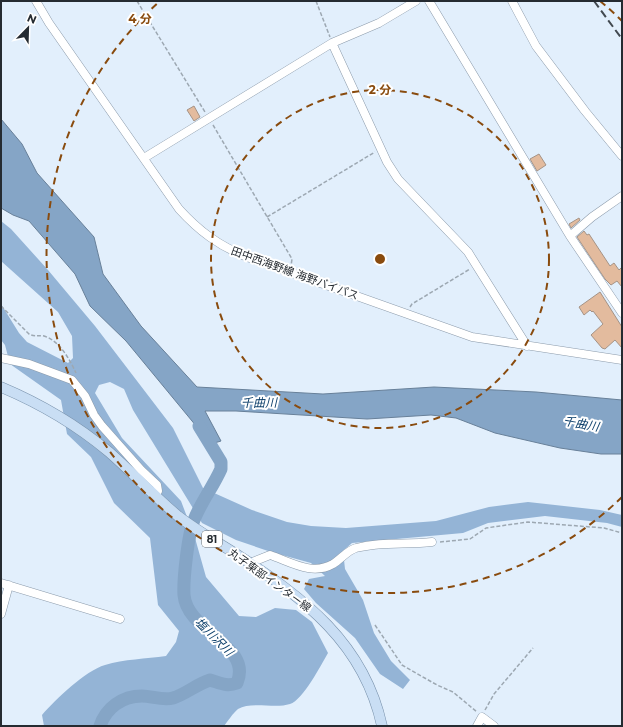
<svg xmlns="http://www.w3.org/2000/svg" width="623" height="727" viewBox="0 0 623 727" font-family="Montserrat,'Noto Sans JP',sans-serif">
  <style>
    .forest { fill: #94b4d6 }
    .water { fill: #85a5c6; stroke: #688099 }
    .lines { fill: none; stroke-linecap: round; stroke-linejoin: round }
    .river { stroke: #85a5c6; stroke-width: 13 }
    .building { fill: #e3bb9e; stroke: #a59386 }
    .minor-casing { stroke: #8c9bab; stroke-width: 9 }
    .major-casing { stroke: #7891ab; stroke-width: 11 }
    .path { stroke: #9da8b2; stroke-width: 1.5; stroke-dasharray: 4 2; stroke-linecap: butt }
    .minor { stroke: #fff; stroke-width: 8 }
    .major { stroke: #c9def4; stroke-width: 10 }
    .rail { stroke: #424950; stroke-width: 2; stroke-dasharray: 8 4; stroke-linecap: butt }
    .ring { fill: none; stroke: #894b0e; stroke-width: 2; stroke-dasharray: 7 5 }
    .labels { text-anchor: middle; stroke-width: 4; stroke-linejoin: round; paint-order: stroke }
    .shield { fill: #fff; stroke: #666b6f; stroke-width: 1 }
    .shield-label { font-size: 10px; font-weight: bold; fill: #252b31 }
    .street-label { font-size: 11px; fill: #252b31; stroke: #fff }
    .water-label { font-size: 12px; font-style: italic; fill: #0f416c; stroke: #fff }
    .centre { fill: #894b0e; stroke: #fff; stroke-width: 2 }
    .ring-label { font-size: 12px; text-anchor: middle; font-weight: bold; fill: #894b0e; stroke: #fff; stroke-width: 4; stroke-linejoin: round; paint-order: stroke }
  </style>
  <rect width="100%" height="100%" fill="#e2effc"/>
  <path class="forest" d="M1,221l10,8 37,41 47,56 78,102 30,60 49,22 35,12 24,4 35,2 90,-7 53,-14 39,-5 72,8 22,5v12l-15,-4 -62,-7 -57,7 -25,10 -111,10 -9,8 2,18 18,31 11,33 17,28 19,19 -7,9 -23,-15 -25,-36 -39,-35 -12,-14 5,-10 16,-3 -14,-13 -40,-11 -35,-12 -34,-17 -69,-113 -9,-21 -14,-7 -11,3 -4,8 27,45 59,63 14,37 11,39 33,39 17,1 19,-9 21,2 16,12 16,31c-7,12 -25,47 -38,51 -15,5 -39,-3 -52,5 -5,4 -10,12 -14,17h-180l-2,-11c14,-16 43,-44 63,-50 19,-6 41,-6 61,-9l10,-14 3,-11 -21,-26 -8,-67 -36,-35 -23,-46 -24,-23 -6,-34 -51,-36 -5,-19 -4,-5v-36l18,29 8,9 41,21 5,-5 -1,-22 -14,-24 -57,-51z"/>
  <path class="water" d="M1,119l21,25 15,29 57,64 9,37 38,52 56,61 126,7 111,-7 102,5 86,8v54h-21l-41,-6 -65,-15 -39,-15 -25,-3 -64,4 -131,-8h-31l16,30 -10,3 -85,-103 -36,-35 -15,-32 -46,-53 -16,-6 -12,-7z"/>
  <g class="lines">
    <path class="river" d="M100,726c6,-18 22,-30 42,-30 10,0 21,5 31,2 13,-4 24,-14 37,-18 10,3 17,7 27,3 16,-38 -50,-51 -53,-88 -1,-15 4,-61 10,-75 7,-18 19,-33 27,-51v-7l-22,-36"/>
  </g>
  <path class="building" d="M194,106l6,11 -6,4 -7,-11z
    M539,154l7,11 -9,6 -7,-12z
    M579,218l1,2 -9,8 -2,-4z
    M584,231l3,4 2,-1 21,32 4,-3 5,7 3,-3v20l-5,-6 -6,4 -6,-6 -28,-42z
    M600,292l22,35v21l-7,-8 -10,9 -3,-1 -11,-13 12,-11 -10,-13 -1,1 -2,-2 -6,5 -5,-8z"/>
  <g class="lines">
    <defs>
      <path id="minor" d="M36,1l13,22 130,186c20,22 40,37 68,48l225,80 150,23
        M429,1l141,235 52,77
        M512,1l24,45 49,65 37,45
        M332,43l55,119 11,17 70,73 59,94
        M144,158l188,-115 47,-20 37,-22
        M570,236l22,-19 30,-21
        M1,358l28,6 43,16 13,16 9,19 8,11 39,44 16,15 1,6 -3,6
        M250,563l20,-8c21,7 42,21 63,9 8,-5 15,-14 23,-16 25,-7 51,-3 76,-6
        M1,583l119,36
        M1,614l8,-29
        M477,726l5,-9 12,9"/>
      <path id="major" d="M1,387c38,16 77,39 108,65 24,21 45,44 69,64 18,14 39,26 58,38 68,44 128,89 146,172"/>
    </defs>
    <use href="#minor" class="minor-casing"/>
    <use href="#major" class="major-casing"/>
    <path class="path" d="M137,1l68,111
      M316,1l14,36
      M213,125l79,134 -1,7
      M267,217l108,-65
      M1,306l28,28c5,3 9,1 15,2 16,5 26,24 32,37
      M410,307l2,-3 58,-35
      M440,542l30,-3 16,-11 42,-6 76,6 18,5
      M375,625l27,40 35,20 16,7 24,20
      M485,710l9,-16 39,-46"/>
    <use href="#minor" class="minor"/>
    <use href="#major" class="major"/>
    <path class="rail" d="M594,1l28,38"/>
  </g>
  <g class="ring">
    <circle cx="380" cy="259" r="169"/>
    <path d="M622 497A339 339 0 1 1 160 1M600 1A339 339 0 0 1 622 21"/>
  </g>
  <g class="labels">
    <rect class="shield" x="202" y="531" width="20" height="16" rx="3"/>
    <g class="shield-label">
      <text x="212" y="543">81</text>
    </g>
    <g class="street-label">
      <text transform="translate(295 273) rotate(20)" y="4">田中西海野線 海野バイパス</text>
      <text transform="translate(270 580) rotate(36)" y="4">丸子東部インター線</text>
    </g>
    <g class="water-label">
      <text transform="translate(259 403) rotate(-1)" y="4">千曲川</text>
      <text transform="translate(581 424) rotate(10)" y="4">千曲川</text>
      <text transform="translate(214 637) rotate(45)" y="4">塩川沢川</text>
    </g>
  </g>
  <circle cx="380" cy="259" r="6" class="centre"/>
  <g class="ring-label">
    <text x="140" y="23">4 分</text>
    <text x="380" y="94">2 分</text>
  </g>
  <rect width="623" height="727" fill="none" stroke="#252b31" stroke-width="4"/>
  <g transform="translate(28 28) rotate(23)" stroke="#ffffff" stroke-width="3" paint-order="stroke">
  <path d="M0-3L7 15L0 10L-7 15Z" fill="#252b31"/>
  <text y="-6" font-size="11" font-weight="bold" text-anchor="middle" fill="#252b31">N</text>
  </g>
</svg>
